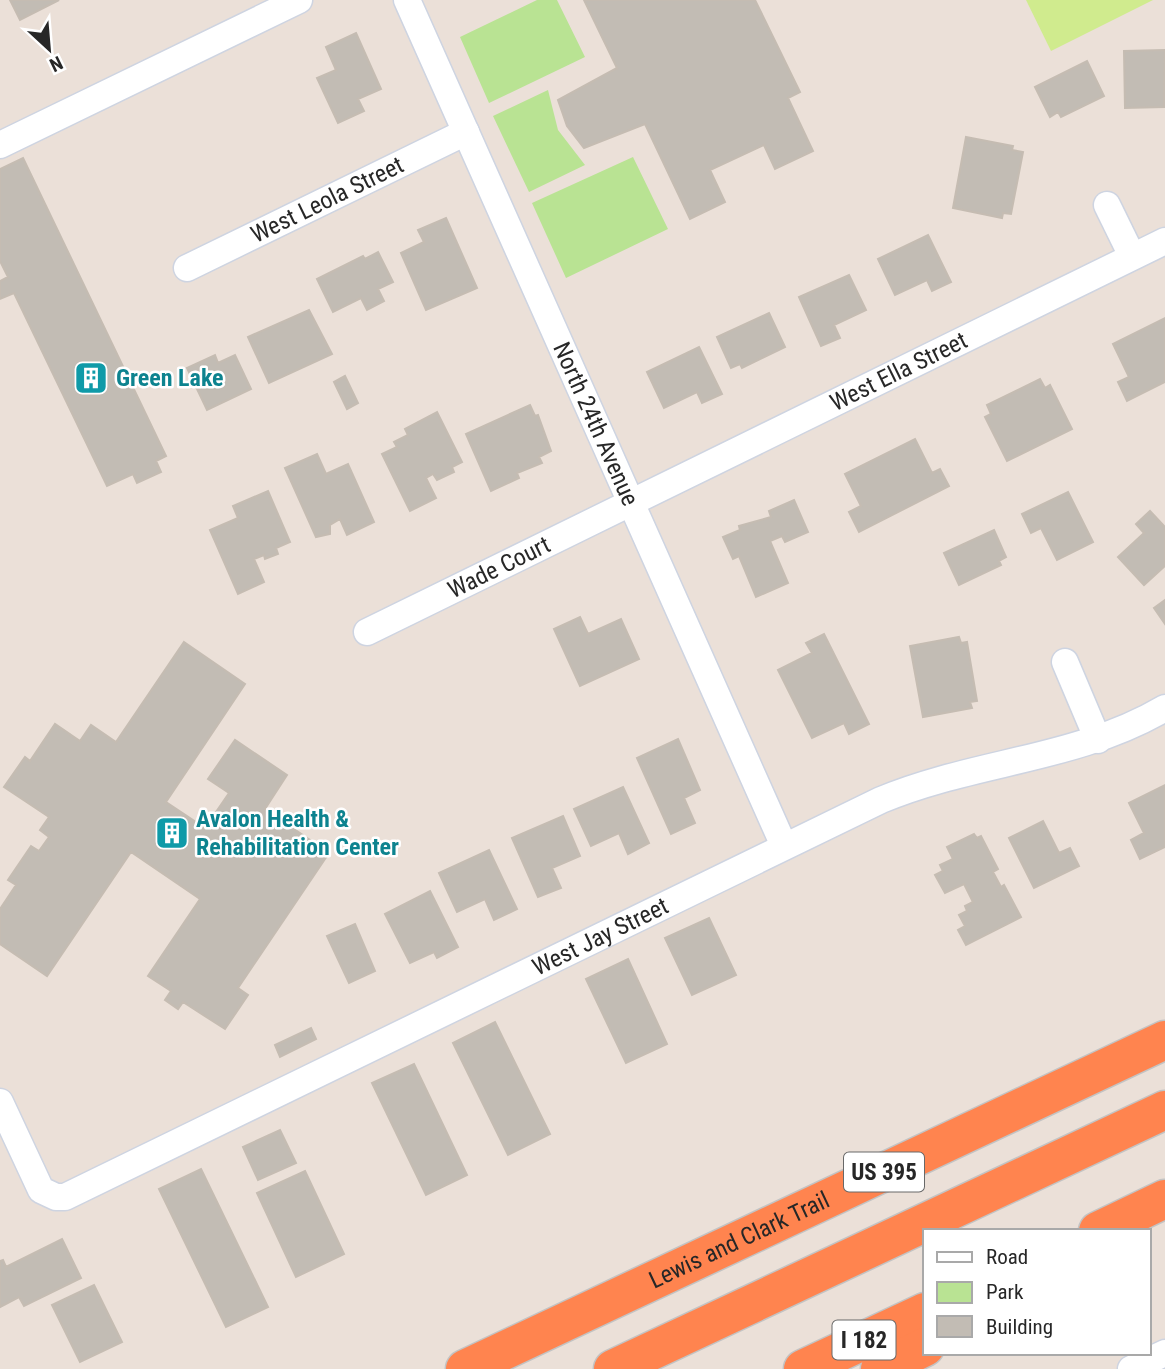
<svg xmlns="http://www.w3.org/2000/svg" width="1165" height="1369" viewBox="0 0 1165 1369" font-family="'Roboto Condensed',sans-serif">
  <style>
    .green { fill: #b9e393 }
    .pitch { fill: #d0eb8e }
    .building { fill: #c2bcb4; stroke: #c5bcb2; stroke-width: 2 }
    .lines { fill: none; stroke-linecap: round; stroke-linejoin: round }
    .minor-casing { stroke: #ced4e1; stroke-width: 29 }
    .highway-casing { stroke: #c3c3c3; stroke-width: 41 }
    .minor { stroke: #fff; stroke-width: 26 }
    .highway { stroke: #ff844f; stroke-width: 38 }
    .labels { text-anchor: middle; stroke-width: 5; stroke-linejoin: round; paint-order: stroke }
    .shield { fill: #fff; stroke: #686868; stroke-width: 2 }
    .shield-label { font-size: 23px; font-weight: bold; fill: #272727 }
    .street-label { font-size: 24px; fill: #272727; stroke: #fff }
    .culture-label { font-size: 24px; font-weight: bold; fill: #0d838f; stroke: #fff; text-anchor: start }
  </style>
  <rect width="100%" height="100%" fill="#ebe0d8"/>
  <path class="green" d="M537,0h20l28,57 -96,46 -29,-66z
    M548,90l10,40 27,35 -56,27 -36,-76z
    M633,157l35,72 -102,49 -34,-75z"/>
  <path class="pitch" d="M1026,0h127l-102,51z"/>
  <path class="building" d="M10,0h49l-39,20z
    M584,0h171l45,92 -12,6 25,53 -38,18 -11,-24 -54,25 15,32 -35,17 -45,-95 -61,24 -17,-22 -9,-26 59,-32z
    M356,33l25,56 -23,10 6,12 -26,12 -21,-45 19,-8 -10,-23z
    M1165,50l-1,57 -39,1 -1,-57z
    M1087,61l17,35 -43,21 -3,-5 -8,5 -15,-30z
    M966,137l47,9 -1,4 11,2 -12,62 -8,-1 -1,5 -49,-10z
    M23,158l143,298 -10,5 5,11 -24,11 -4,-9 -26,12 -93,-193 -14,6v-18l8,-4 -8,-16v-92z
    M446,218l31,70 -51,22 -25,-57 23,-11 -6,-12z
    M928,235l23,47 -19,9 -5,-11 -32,15 -17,-36z
    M378,252l15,30 -15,7 6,12 -17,9 -6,-12 -28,14 -16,-33 46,-23 2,3z
    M849,275l17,35 -32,15 6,13 -19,8 -22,-49z
    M309,310l23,44 -63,29 -21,-46z
    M769,313l16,34 -43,21 -2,-4 -9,4 -14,-31z
    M1165,318v64l-38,19 -9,-19 11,-5 -16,-33z
    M699,347l23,47 -20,9 -5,-11 -33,16 -17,-36z
    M215,355l3,8 17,-8 16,34 -44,21 -20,-42z
    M345,376l13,27 -11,6 -13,-27z
    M1040,379l5,9 5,-3 22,44 -65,32 -22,-44 6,-3 -4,-9z
    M530,405l5,11 3,-1 13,36 -12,6 3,6 -25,10 2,5 -28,13 -25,-57z
    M437,412l25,50 -10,5 2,5 -17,8 -4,-6 -7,4 10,20 -26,13 -28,-57 15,-7 -3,-5 14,-7 -3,-6z
    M915,439l17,34 8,-4 9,17 -90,46 -10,-20 12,-6 -16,-32z
    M317,454l9,20 22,-10 26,58 -27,13 -7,-16 -10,6v9l-14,3 -31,-69z
    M268,491l22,51 -14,6 2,6 -13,5 -1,-4 -10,4 10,23 -26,12 -28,-64 28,-12 -5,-12z
    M1068,492l25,50 -36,18 -16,-32 -10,5 -9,-19z
    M794,500l14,32 -23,10 -3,-6 -12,5 18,42 -32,14 -17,-41 -6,3 -10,-22 17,-7 -1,-4 32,-9 -2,-6z
    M1150,511l15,16v39l-21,19 -26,-28 26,-24 -8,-9z
    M994,530l12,27 -7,4 2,4 -42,20 -15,-32z
    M1165,600v24l-11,-16z
    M580,617l8,17 33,-15 18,40 -59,27 -26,-57z
    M824,634l45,90 -20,10 -5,-11 -32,15 -34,-68 34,-17 -6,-10z
    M959,637l2,6 6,-1 10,59 -7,1 2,6 -49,9 -13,-71z
    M184,642l61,42 -79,118 39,26 24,-35 -21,-14 27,-39 52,35 -22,34 64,44 -91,135 10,7 -23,34 -42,-27 -5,7 -13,-9 6,-9 -23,-15 52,-77 -69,-47 -84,124 -47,-32v-35l16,-24 -8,-5 23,-34 8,5 10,-14 -9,-7 9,-13 -45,-30 21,-30 5,4 25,-37 25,17 11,-16 25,17z
    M678,739l22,51 -16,8 11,25 -24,11 -34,-76z
    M1165,785v62l-25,12 -9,-19 13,-7 -15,-30z
    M623,787l26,56 -21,11 -9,-21 -28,13 -17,-37z
    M563,816l17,40 -28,12 9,20 -23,9 -26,-59z
    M1043,821l16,32 11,-5 9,18 -45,22 -25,-50z
    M974,834l3,4 4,-2 17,33 -5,3 8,15 3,-2 17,32 -55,28 -8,-15 7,-4 -6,-11 8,-4 -2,-5 8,-4 -9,-18 -19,9 -10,-18 8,-4 -3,-6 13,-6 -6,-12z
    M489,850l28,59 -23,11 -9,-21 -28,13 -18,-39z
    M430,891l28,56 -21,11 -3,-6 -24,11 -25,-49z
    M709,918l27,57 -44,20 -27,-57z
    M355,924l20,47 -26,12 -22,-47z
    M628,959l39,85 -41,19 -40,-84z
    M495,1022l55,112 -42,21 -55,-112z
    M311,1028l5,11 -36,18 -5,-12z
    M414,1064l53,111 -41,20 -54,-112z
    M280,1130l16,33 -38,17 -15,-33z
    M201,1169l67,138 -42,20 -67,-138z
    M305,1171l39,83 -48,23 -39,-84z
    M62,1239l19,39 -57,28 -5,-9 -19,10v-46l3,-1 3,7z
    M94,1285l28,57 -42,20 -28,-57z"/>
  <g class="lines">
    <defs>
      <g id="minor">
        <path id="s1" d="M407,0l377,846"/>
        <path d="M0,145l299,-145"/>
        <path d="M1107,205l25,51"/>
        <path id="s2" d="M187,268l279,-136"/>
        <path id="s3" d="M367,632l798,-391"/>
        <path d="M1065,662l33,78"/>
        <path id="s4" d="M0,1102l41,88 15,7h9l816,-397c93,-39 196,-40 284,-92"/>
        <path d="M1131,1369l34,-16"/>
      </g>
      <g id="highway">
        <path d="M1098,1231l67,-32"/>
        <path id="s5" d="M465,1369l700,-329"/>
        <path d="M613,1369l552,-259"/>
        <path d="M803,1369l122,-57"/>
        <path d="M880,1369l45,-22"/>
      </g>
    </defs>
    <use href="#minor" class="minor-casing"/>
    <use href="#highway" class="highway-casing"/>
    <use href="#minor" class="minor"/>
    <use href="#highway" class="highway"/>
  </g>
  <defs>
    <symbol id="building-square" viewBox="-11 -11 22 22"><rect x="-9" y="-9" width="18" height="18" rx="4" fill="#0f9aa8" stroke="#fff"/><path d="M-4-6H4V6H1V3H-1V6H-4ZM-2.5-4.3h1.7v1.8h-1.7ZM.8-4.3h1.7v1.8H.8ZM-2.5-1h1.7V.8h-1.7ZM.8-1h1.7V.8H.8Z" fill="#fff"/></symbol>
  </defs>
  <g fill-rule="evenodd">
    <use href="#building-square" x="72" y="359" width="38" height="38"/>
    <use href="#building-square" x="153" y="814" width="38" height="38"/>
  </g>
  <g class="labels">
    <g class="shield">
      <rect x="844" y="1152.5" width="80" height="39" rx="5"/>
      <rect x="832.5" y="1320.5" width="63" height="39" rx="5"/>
    </g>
    <g class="shield-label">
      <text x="884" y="1180">US 395</text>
      <text x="864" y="1348">I 182</text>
    </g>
    <g class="street-label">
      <text dy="8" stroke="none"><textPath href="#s2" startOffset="156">West Leola Street</textPath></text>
      <text dy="8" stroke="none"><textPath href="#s3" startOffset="592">West Ella Street</textPath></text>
      <text dy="8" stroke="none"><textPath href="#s1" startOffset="464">North 24th Avenue</textPath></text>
      <text dy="8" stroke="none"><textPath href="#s3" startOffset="147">Wade Court</textPath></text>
      <text dy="8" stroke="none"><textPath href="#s4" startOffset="718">West Jay Street</textPath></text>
      <text dy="8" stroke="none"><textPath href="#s5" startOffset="303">Lewis and Clark Trail</textPath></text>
    </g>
    <g class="culture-label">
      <text x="116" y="386">Green Lake</text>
      <text x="196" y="827">Avalon Health &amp;<tspan x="196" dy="28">Rehabilitation Center</tspan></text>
    </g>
  </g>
  <rect x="923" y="1229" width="228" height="126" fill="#ffffff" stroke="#a9a9a9" stroke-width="2"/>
  <rect x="937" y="1252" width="35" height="10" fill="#ffffff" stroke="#a9a9a9" stroke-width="2"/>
  <text x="986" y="1264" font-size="21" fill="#272727">Road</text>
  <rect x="937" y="1282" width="35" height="21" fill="#b9e393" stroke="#a9a9a9" stroke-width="2"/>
  <text x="986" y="1299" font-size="21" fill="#272727">Park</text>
  <rect x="937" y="1316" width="35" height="21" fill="#c2bcb4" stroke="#a9a9a9" stroke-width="2"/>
  <text x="986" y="1334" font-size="21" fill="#272727">Building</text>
  <g transform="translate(49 49) rotate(154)" stroke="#ffffff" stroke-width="5" paint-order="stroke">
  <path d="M0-5L12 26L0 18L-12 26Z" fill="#272727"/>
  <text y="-10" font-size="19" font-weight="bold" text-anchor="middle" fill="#272727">N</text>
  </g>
</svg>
